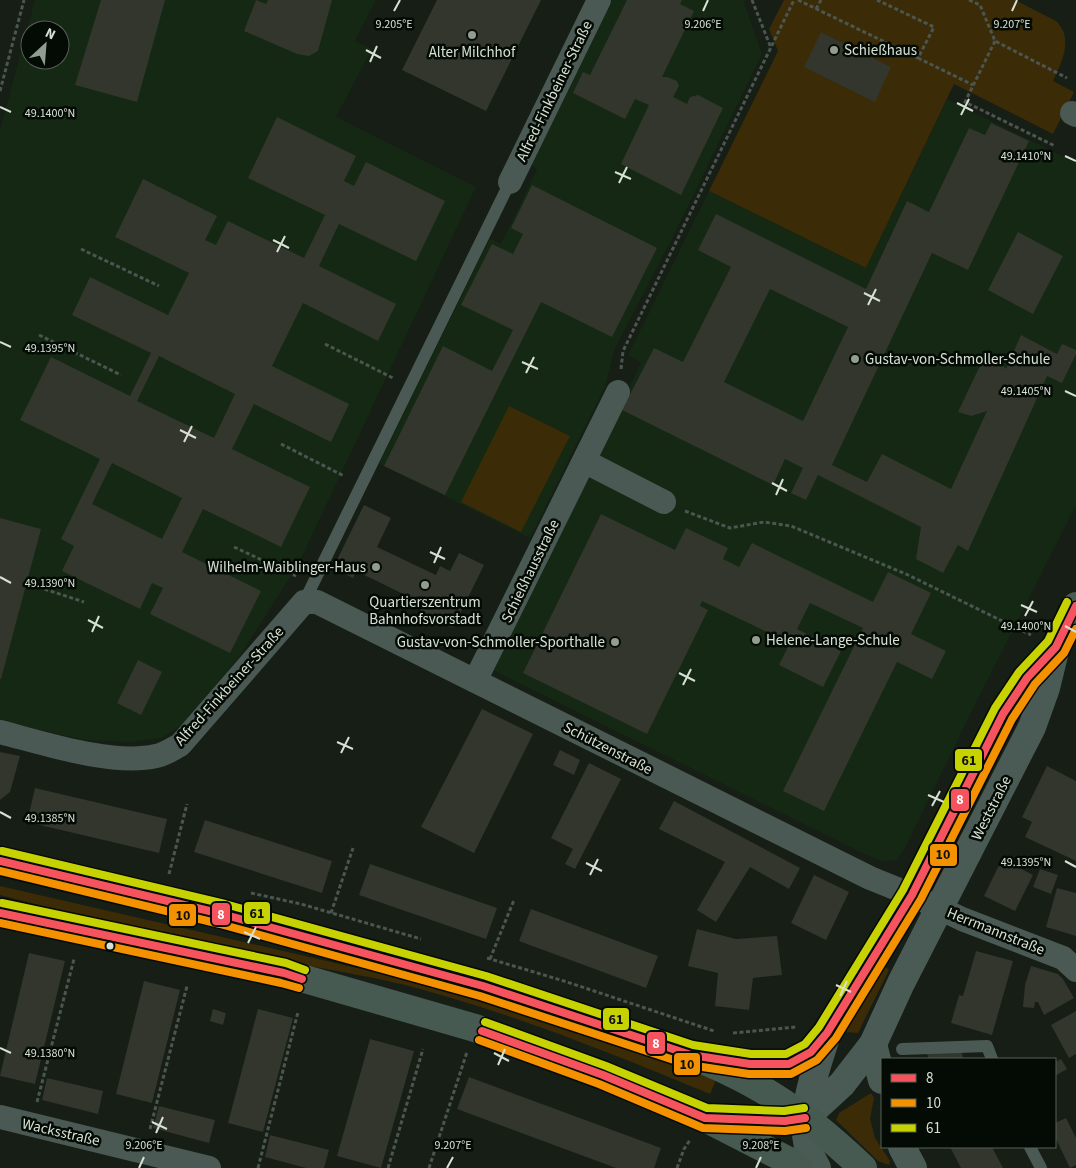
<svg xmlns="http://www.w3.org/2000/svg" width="1076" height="1168" viewBox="0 0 1076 1168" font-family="'Source Sans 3',sans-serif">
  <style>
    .built { fill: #142813; fill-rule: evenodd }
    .green { fill: #3b2b06 }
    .building { fill: #32362d; fill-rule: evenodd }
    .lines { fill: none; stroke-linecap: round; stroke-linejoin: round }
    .path { stroke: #4c5650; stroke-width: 3; stroke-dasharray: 4 2.5; stroke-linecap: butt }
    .lane { stroke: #4a5954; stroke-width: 12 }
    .street { stroke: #4a5954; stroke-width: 24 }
    .secondary { stroke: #4a5b55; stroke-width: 28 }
    .primary { stroke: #475a52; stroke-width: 28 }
    .bus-1-casing { stroke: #040a04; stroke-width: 11 }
    .bus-2-casing { stroke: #040a04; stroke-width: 11 }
    .bus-3-casing { stroke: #040a04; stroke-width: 11 }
    .bus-1 { stroke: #f5535e; stroke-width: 8 }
    .bus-2 { stroke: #f39100; stroke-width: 8 }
    .bus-3 { stroke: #c7d300; stroke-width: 8 }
    .ticks { fill: none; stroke: #d6e0d4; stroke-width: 2 }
    .poi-dot { fill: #939c91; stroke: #040a04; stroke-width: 2 }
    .bus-dot { fill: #d6e0d4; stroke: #040a04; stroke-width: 2 }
    .labels { text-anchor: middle; stroke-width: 5; stroke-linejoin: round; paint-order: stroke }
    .poi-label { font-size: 15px; fill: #d6e0d4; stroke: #040a04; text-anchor: start }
    .street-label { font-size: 15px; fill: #d6e0d4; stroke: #040a04 }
    .ticks-label { font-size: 12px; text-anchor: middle; fill: #d6e0d4; stroke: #040a04; stroke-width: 5; stroke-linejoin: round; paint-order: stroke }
    .line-badge { stroke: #040a04; stroke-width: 2 }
    .badge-label { font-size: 14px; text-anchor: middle; font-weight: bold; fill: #fff }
    .pale-badge-label { font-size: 14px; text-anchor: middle; font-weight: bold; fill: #111 }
  </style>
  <rect width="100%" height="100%" fill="#161e15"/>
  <path class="built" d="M35,0h341l-21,41 17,8 -36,68 140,70 -178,378 -59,92 -50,63 -27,18 -31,4 -46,-2 -85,-19v-591zM30,30h30v30h-30z
    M612,0h131l19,54 -88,181 -59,113 -10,39 -75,151 -151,-74 111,-226 11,6 36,-75 -7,-6z
    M947,99l129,64v342l-104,206 -67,137 -9,12 -14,1 -24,-10 -363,-180 -4,-6 150,-302 -13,-8 81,-164 157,77z"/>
  <path class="green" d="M784,0h231l41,21c18,17 6,41 -3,60l21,11 -21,42 -99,-50 -88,184 -157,-77 69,-140 -9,-22z
    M509,406l61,30 -49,96 -60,-30z
    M0,886l418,96 202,63 96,35 -6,14c-95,-39 -191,-78 -290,-105 -43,-12 -87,-18 -130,-27 -97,-21 -194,-42 -290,-67z
    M883,967h3l3,3 -31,63 -15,-1z
    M871,1093l3,5 -4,21 5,19 15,23 -1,4 -11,-4 -42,-41 3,-7z"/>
  <path class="building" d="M101,0h64l-28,102 -62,-17z
    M256,0l10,4 2,-4h64l-14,51 -9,5 -12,-2 -53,-23z
    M437,0h104l-55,111 -84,-41z
    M627,0h55l-2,4 14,7 -32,66h5l10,4 2,5 -6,11 14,7 3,-7 8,-2 25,13 -42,87 -60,-31 28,-59 -14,-6 -10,20 -52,-26 10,-21 7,3z
    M821,32l70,35 -16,35 -71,-35z
    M277,117l79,39 -12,25 10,5 12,-24 79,39 -29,60 -77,-37 -20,42 77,38 -18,37 -75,-38 -31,63 77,38 -18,38 -77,-38 -22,45 78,38 -29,60 -78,-38 -21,43 79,39 -31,62 -80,-39 13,-26 -11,-5 -12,26 -78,-38 12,-25 -13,-7 39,-80 -80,-39 31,-63 79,39 21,-43 -79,-38 18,-38 78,38 21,-42 -74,-36 28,-58 74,37 -12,24 11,5 12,-24 76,37 21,-43 -77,-37zM159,356l76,38 -21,44 -77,-37zM112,463l70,35 -20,41 -70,-35z
    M991,123l38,18 -61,129 -36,-17 -100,212 35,17 15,-28 69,35 36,-78 -16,5 -13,-4 28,-59 10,5 10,11 15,-34 36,19 5,-10 14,6v4l-14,29 -15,-7 -79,175 -10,-6 -15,28 -27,-14 5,-32 -103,-52 -12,25 -15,-7 12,-25 -18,-9 -12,26 -151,-75 32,-62 29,14 48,-95 -33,-17 18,-36 150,75 41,-88 22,11 40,-84 16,7zM770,289l78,38 -45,94 -79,-39z
    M532,185l125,63 -45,89 -71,-35 -96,193 -61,-29 59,-120 49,25 21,-41 -52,-25 31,-61 21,10 10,-20 -12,-6z
    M1018,232l45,24 -30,58 -45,-24z
    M364,505l27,13 -14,29 59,28 4,-9 10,5 9,-18 25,12 -31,63 -33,-16 4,-8 -68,-33 -3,7 -20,-10z
    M601,514l74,36 11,-22 42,20 -5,11 16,8 13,-24 121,59 15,-30 43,21 -20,41 35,17 -14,28 -35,-17 -73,149 -41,-20 80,-163 -53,-25 -13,26 44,22 -18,36 -44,-22 11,-22 -88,-42 -2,5 8,4 -61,124 -124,-61z
    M0,518l41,11 -40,150h-1z
    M138,660l24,12 -21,43 -24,-12z
    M482,709l51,25 -59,119 -53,-26z
    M560,750l20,10 -6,15 -21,-10z
    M0,752l20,4 -10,36 -10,8z
    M589,763l32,16 -46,90 -10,-5 8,-15 -22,-11z
    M1047,766l29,15v80l-51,-24 7,-15 -10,-5z
    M35,788l132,31 -8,34 -132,-31z
    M674,801l126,67 -11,21 -39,-22 -34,55 -19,-12 28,-48 -66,-33z
    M205,820l127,41 -10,32 -128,-41z
    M1002,859l31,16 -18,36 -31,-15z
    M370,864l127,44 -11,31 -127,-44z
    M1040,869l18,6 -7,19 -18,-7z
    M814,875l35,17 -23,48 -35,-17z
    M1057,888l19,5v43l-30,-9z
    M531,909l127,47 -12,32 -127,-47z
    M697,929l39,10 41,-3 5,39 -29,3 -4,32 -34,-4 3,-33 -30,-7z
    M976,951l37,10 -21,74 -41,-12 8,-28 4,1z
    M29,953l36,8 -30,123 -35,-8z
    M1031,966l27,8 5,5 11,19 -30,17 -6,-13h-3l-1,6 -11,-1 2,-22z
    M144,981l36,9 -28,113 -36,-9z
    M213,1009l13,4 -3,12 -13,-4z
    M258,1009l35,9 -30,114 -35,-9z
    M1076,1011v43l-7,4 -18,-33z
    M370,1039l44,12 -33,117 -44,-12z
    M927,1051h35l1,8h-35z
    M1061,1059l6,10 -12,7v-14z
    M469,1077l192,71 -7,20h-38l-159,-59z
    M47,1078l56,13 -5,23 -56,-14z
    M159,1106l56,14 -6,23 -56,-15z
    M1066,1118l10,20v27l-6,3 -15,-31v-14z
    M270,1135l59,15 -5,18h-18l-41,-11z
    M950,1147h42l11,21h-42z"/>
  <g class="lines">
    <path class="path" d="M752,0l19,48
      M798,0l120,58 16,-31 -57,-27
      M969,0l11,5 15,36 72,37
      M816,9l5,-9
      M995,41l-30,61 90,44
      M918,58l55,27
      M0,91l24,-91
      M81,249l78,37
      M39,335l82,40
      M325,344l68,34
      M621,369l2,-18 171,-351
      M281,444l63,32
      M685,511l45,17 34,-6 27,4 115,48 125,61
      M234,547l62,29
      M26,583l58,19
      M169,874l18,-70
      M251,893l50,11 120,35
      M331,913l22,-65
      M487,958l77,23 150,50
      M490,959l24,-59
      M733,1033l63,-6
      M37,1102l37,-143
      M150,1129l37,-143
      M258,1168l40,-156
      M388,1168l35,-119
      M429,1168l38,-116
      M677,1168l7,-19 6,-9"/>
    <path class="lane" d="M304,602l206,-420
      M902,1049l85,-3 5,13
      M1030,1147l11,21"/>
    <path class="street" d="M1072,113l4,2
      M510,182l89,-182
      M584,461l80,41
      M475,681l143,-289
      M0,732c43,11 113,34 156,24 8,-1 16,-7 24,-11l124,-143h13l553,276 42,17 50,24 101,39 13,12
      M0,1117l209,51"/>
    <path class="secondary" d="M873,1044l9,36
      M706,1058l44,6h39l22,-12 16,-19 43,-72 42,-66 91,-181 24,-36 29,-31
      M705,1118l80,3 20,-3
      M805,1118l37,-34 31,-40 28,-61 131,-256 14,-39 10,-41 20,-41
      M902,1147l11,21
      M817,1168c-25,-40 -3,-91 9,-131"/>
    <path class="primary" d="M0,861c188,45 377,90 561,151 65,22 135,39 195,74 40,22 74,51 107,82
      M0,913l284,60 191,55 128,47 79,33 23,10 84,43 9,7"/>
    <defs>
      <path id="bus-1" d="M0,861l222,53 261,72 208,69 59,9h39l22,-12 16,-19 85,-138 91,-181 24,-36 29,-31 20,-41
        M0,913l284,60 18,6
        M482,1031l121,44 102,43 80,3 20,-3"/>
      <path id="bus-2" d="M0,871l220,53 260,72 209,69 60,9h42l26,-14 19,-22 85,-139 91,-180 23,-35 29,-31 12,-24
        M0,923l281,60 18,5
        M479,1040l120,44 104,44 82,3 21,-3"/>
      <path id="bus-3" d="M2,851l223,53 261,72 207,69 58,9h35l19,-10 14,-17 84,-137 92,-182 24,-36 29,-31 19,-39
        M2,903l284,60 19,7
        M485,1022l121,44 101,42 77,3 20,-3"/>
    </defs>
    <use href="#bus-1" class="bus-1-casing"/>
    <use href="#bus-2" class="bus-2-casing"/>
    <use href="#bus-3" class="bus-3-casing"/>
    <use href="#bus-1" class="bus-1"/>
    <use href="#bus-2" class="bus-2"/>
    <use href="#bus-3" class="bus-3"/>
  </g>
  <path class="ticks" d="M394,11l6,-11M703,11l5,-11M1012,11l5,-11M366,50l15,8M370,62l7,-16M957,103l16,8M0,107l11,5M961,115l8,-16M1065,156l11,5M615,172l16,7M619,183l8,-16M273,240l16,8M277,252l8,-16M864,293l16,8M868,305l8,-16M0,342l11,5M522,362l16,7M526,373l8,-16M1065,391l11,5M180,430l16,8M184,442l8,-16M772,483l15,8M776,495l7,-16M430,552l15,7M434,563l7,-16M0,577l11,6M1021,605l16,7M1025,616l8,-15M88,620l15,8M1065,626l11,6M92,632l7,-16M679,673l16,8M683,685l8,-16M337,742l16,7M341,753l8,-16M928,795l16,7M932,806l8,-15M0,812l11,6M1065,861l11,6M586,863l16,8M590,875l8,-16M244,932l16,7M248,943l8,-16M836,985l15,7M840,996l7,-15M0,1048l11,5M494,1053l15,8M498,1065l7,-16M152,1122l15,7M156,1133l7,-16M139,1168l5,-11M447,1168l6,-11M756,1168l5,-11"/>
  <g class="poi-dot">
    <circle cx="472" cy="35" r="5"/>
    <circle cx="834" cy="50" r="5"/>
    <circle cx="855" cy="359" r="5"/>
    <circle cx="376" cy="567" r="5"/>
    <circle cx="425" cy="585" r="5"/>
    <circle cx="756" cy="640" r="5"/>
    <circle cx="615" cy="642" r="5"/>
  </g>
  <circle class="bus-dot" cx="110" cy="946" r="4.5"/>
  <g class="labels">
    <g class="poi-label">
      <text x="844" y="55">Schießhaus</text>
      <text x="472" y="57" text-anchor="middle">Alter Milchhof</text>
      <text x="865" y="364">Gustav-von-Schmoller-Schule</text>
      <text x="366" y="572" text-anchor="end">Wilhelm-Waiblinger-Haus</text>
      <text x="425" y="607" text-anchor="middle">Quartierszentrum<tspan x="425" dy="17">Bahnhofsvorstadt</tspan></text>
      <text x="766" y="645">Helene-Lange-Schule</text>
      <text x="605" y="647" text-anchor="end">Gustav-von-Schmoller-Sporthalle</text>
    </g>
    <g class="street-label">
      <text transform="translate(554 91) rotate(-64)" y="5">Alfred-Finkbeiner-Straße</text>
      <text transform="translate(530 571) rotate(-64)" y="5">Schießhausstraße</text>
      <text transform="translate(229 686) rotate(-48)" y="5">Alfred-Finkbeiner-Straße</text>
      <text transform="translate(608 748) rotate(27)" y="5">Schützenstraße</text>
      <text transform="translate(991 808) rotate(-63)" y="5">Weststraße</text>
      <text transform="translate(996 931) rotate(22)" y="5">Herrmannstraße</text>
      <text transform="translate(61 1132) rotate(13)" y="5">Wacksstraße</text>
    </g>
  </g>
  <g class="ticks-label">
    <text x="1012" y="28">9.207°E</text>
    <text x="394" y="28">9.205°E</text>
    <text x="703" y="28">9.206°E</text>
    <text x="50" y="117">49.1400°N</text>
    <text x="1026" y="160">49.1410°N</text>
    <text x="50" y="352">49.1395°N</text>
    <text x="1026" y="395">49.1405°N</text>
    <text x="50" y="587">49.1390°N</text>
    <text x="1026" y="630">49.1400°N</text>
    <text x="50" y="822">49.1385°N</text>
    <text x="1026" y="866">49.1395°N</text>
    <text x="50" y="1057">49.1380°N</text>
    <text x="144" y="1149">9.206°E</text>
    <text x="453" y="1149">9.207°E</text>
    <text x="761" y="1149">9.208°E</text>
  </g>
  <g class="line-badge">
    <rect x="954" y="748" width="29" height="24" rx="5" fill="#c7d300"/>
    <rect x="950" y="788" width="20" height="24" rx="5" fill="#f5535e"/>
    <rect x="929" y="843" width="29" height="24" rx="5" fill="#f39100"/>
    <rect x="243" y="901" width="28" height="24" rx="5" fill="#c7d300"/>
    <rect x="211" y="902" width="20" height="24" rx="5" fill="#f5535e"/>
    <rect x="168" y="903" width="29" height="24" rx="5" fill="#f39100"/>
    <rect x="602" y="1007" width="28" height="24" rx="5" fill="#c7d300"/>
    <rect x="646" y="1031" width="20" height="24" rx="5" fill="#f5535e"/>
    <rect x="673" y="1052" width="28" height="24" rx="5" fill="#f39100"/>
  </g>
  <g class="badge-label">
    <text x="960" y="804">8</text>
    <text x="221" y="919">8</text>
    <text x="656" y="1048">8</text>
  </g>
  <g class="pale-badge-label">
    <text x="969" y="765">61</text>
    <text x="943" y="859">10</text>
    <text x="257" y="918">61</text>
    <text x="183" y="920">10</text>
    <text x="616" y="1024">61</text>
    <text x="687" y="1069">10</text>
  </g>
  <rect x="881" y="1058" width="175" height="90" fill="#040a04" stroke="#586057"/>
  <rect x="891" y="1074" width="25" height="8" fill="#f5535e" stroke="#586057"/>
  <text x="926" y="1083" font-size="15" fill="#d6e0d4">8</text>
  <rect x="891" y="1099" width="25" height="8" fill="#f39100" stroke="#586057"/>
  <text x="926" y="1108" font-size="15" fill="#d6e0d4">10</text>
  <rect x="891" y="1124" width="25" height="8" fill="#c7d300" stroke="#586057"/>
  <text x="926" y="1133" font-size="15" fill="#d6e0d4">61</text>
  <g transform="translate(45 45) rotate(26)"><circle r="24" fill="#040a04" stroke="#586057"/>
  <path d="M0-4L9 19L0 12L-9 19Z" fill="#939c91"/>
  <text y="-8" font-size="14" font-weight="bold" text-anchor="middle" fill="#d6e0d4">N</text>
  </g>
</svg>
